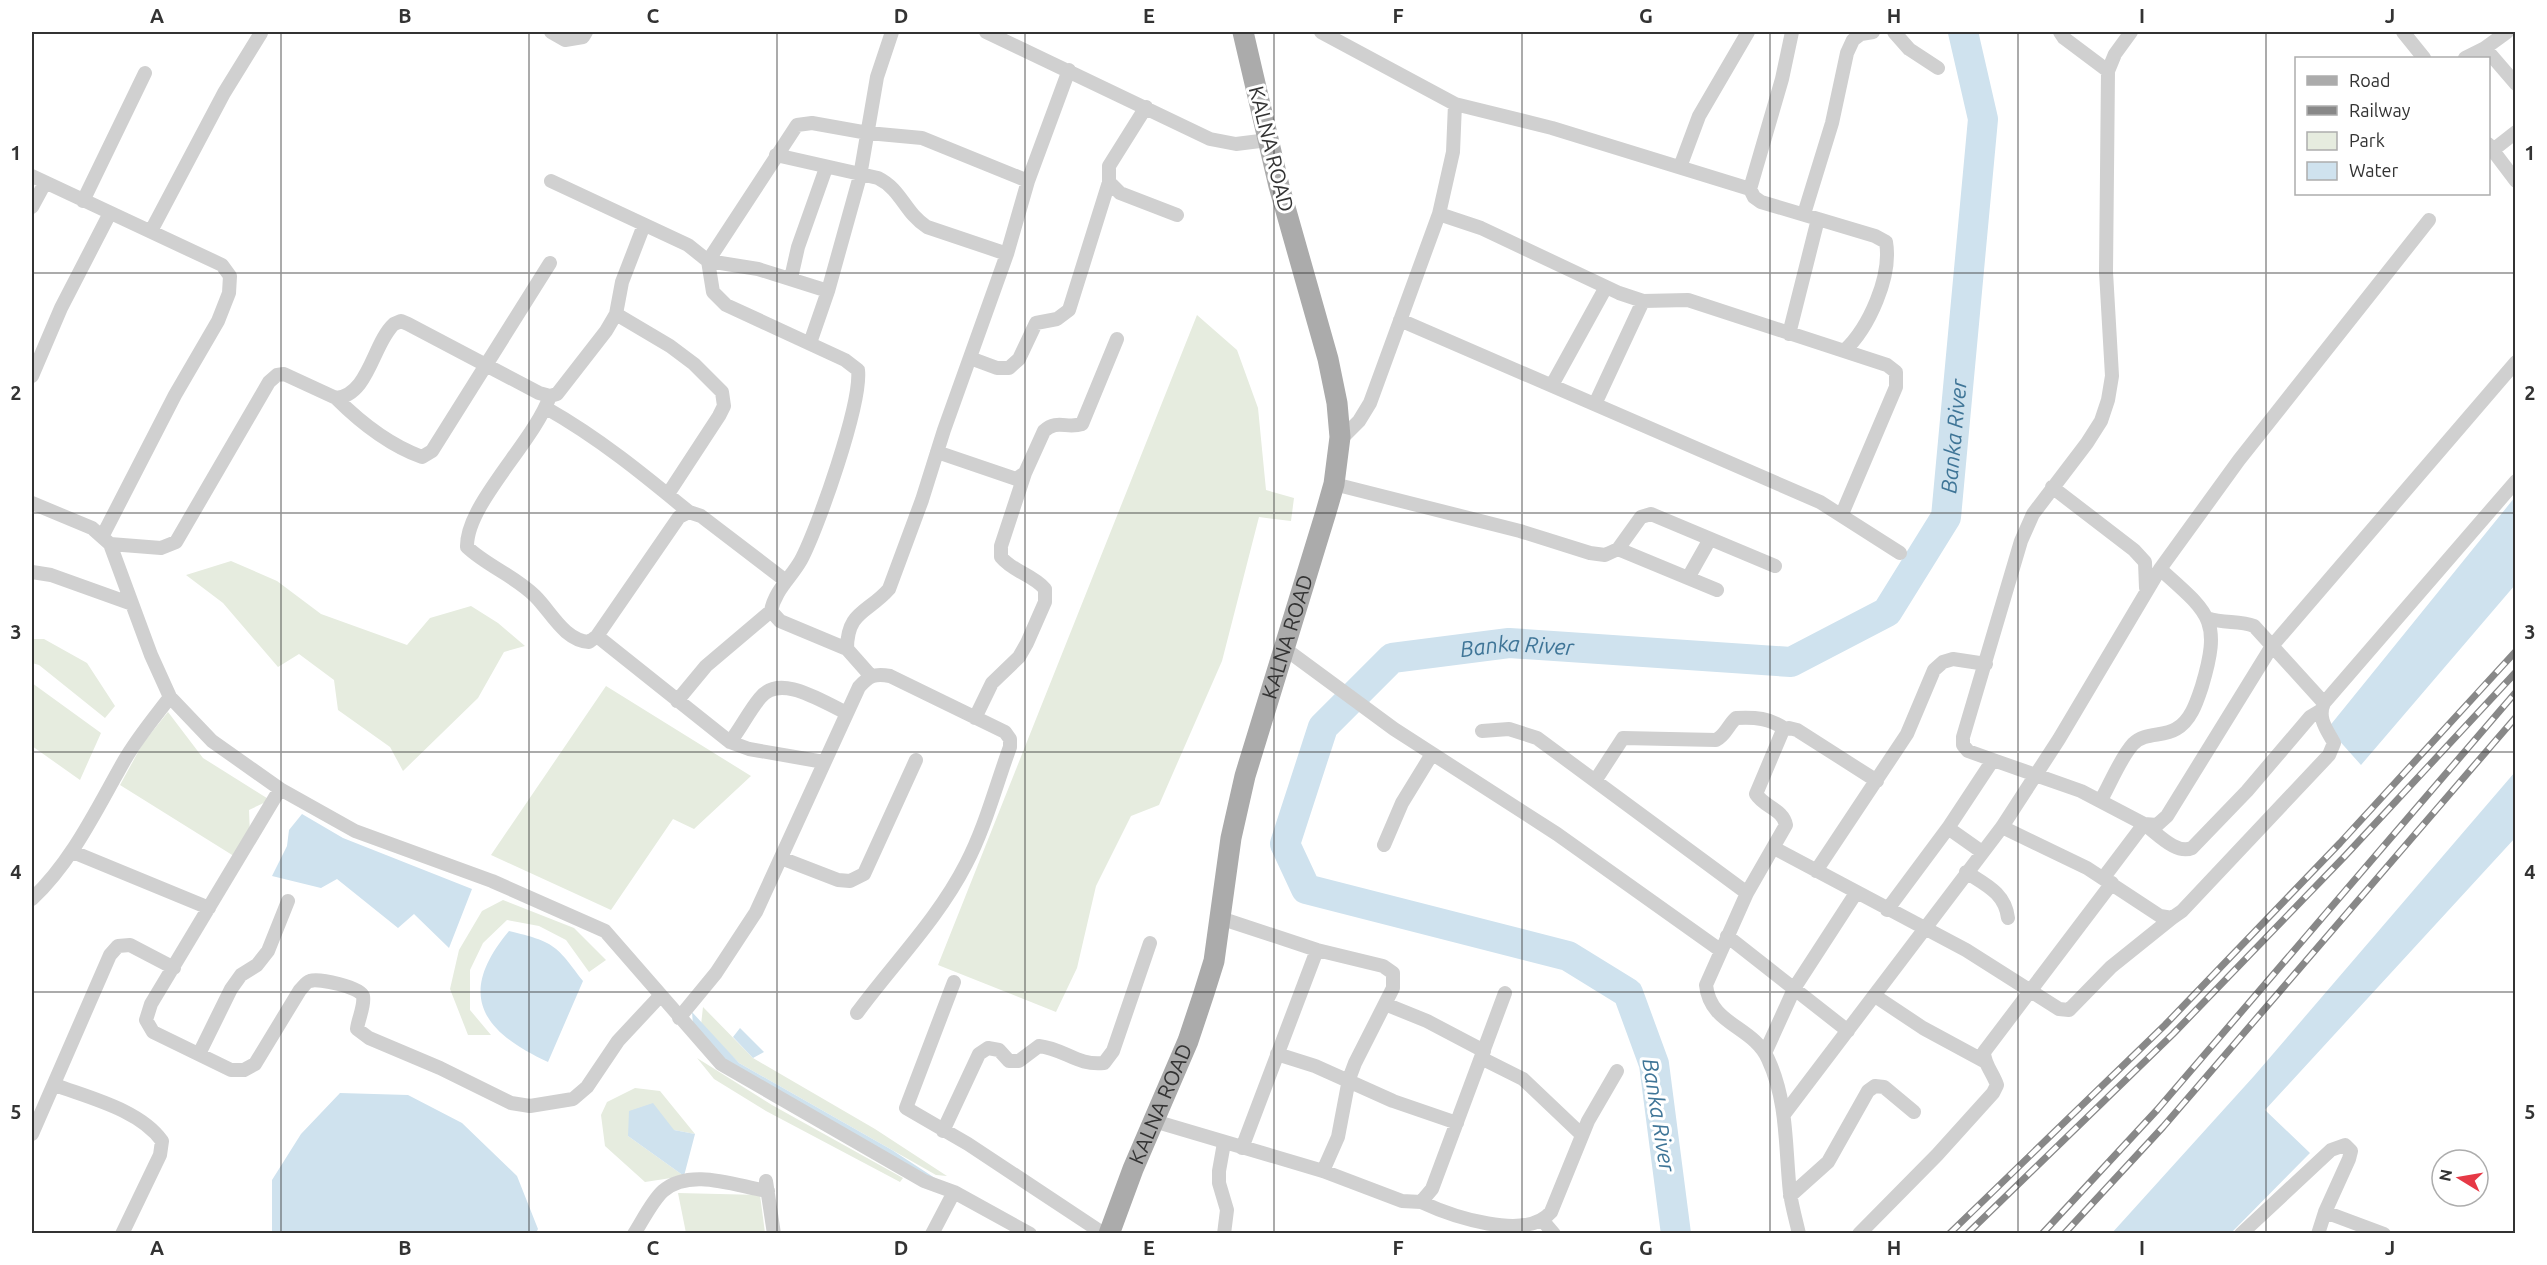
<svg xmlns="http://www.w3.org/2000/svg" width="2547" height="1265" viewBox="0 0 2547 1265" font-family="Ubuntu,sans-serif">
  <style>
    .green { fill: #e6ecdf }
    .water { fill: #cfe2ee }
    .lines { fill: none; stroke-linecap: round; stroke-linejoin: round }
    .river { stroke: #cfe2ee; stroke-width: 30 }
    .minor { stroke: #d0d0d0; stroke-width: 14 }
    .primary { stroke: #ababab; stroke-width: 21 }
    .rail-casing { stroke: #888; stroke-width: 7 }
    .rail { stroke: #fff; stroke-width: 4.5; stroke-dasharray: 14; stroke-linecap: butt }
    .grid { fill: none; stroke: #333; stroke-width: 1.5; stroke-opacity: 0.55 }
    .labels { text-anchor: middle; stroke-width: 6; stroke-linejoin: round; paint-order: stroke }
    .street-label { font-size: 21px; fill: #333; stroke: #fff }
    .water-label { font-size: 22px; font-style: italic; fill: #3f7597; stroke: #fff }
    .neatline { fill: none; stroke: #333; stroke-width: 2 }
    .grid-label { font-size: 20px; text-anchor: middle; font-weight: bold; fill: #333 }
  </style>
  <rect width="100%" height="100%" fill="#fff"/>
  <path class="green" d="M1197,315l40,35 21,58 8,82 28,8 -3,23 -32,-4 -37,144 -63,144 -28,11 -35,70 -19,82 -21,44 -118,-47z
    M231,561l46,20 44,33 86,31 23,-27 41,-12 27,17 27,23 -21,6 -26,46 -75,73 -13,-24 -52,-37 -4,-30 -35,-26 -21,13 -55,-64 -37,-28z
    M32,639h12l43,24 28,43 -10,12 -66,-53 -7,-2z
    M32,683l69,50 -21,47 -48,-34z
    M606,686l145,90 -57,53 -21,-10 -62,91 -120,-55z
    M168,712l35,46 67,42 -21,10 1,25 -13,23 -117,-73 23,-42z
    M503,900l71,28 32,32 -17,12 -23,-32 -27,-14 -32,-6 -24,23 -13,27v40l21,25h-23l-18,-46 9,-39 23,-39z
    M703,1007l50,51 122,71 72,47 -11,-1 -197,-112 -38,-38z
    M697,1058l75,47 131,73 -3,4 -134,-71 -52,-32z
    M635,1088l25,3 35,43 -21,-4 -46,6 56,40 -39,6 -40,-36 -4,-31 6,-13z
    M678,1193l82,2 5,38h-79z"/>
  <path class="water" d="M2515,497v88l-154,180 -33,-37z
    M2515,772v66l-250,272 45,43 -79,80h-119l142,-157z
    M302,814l41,24 129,51 -23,59 -35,-34 -16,14 -61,-49 -16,9 -49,-12 15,-30 2,-16z
    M509,931c46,11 47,14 74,50l-35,81c-68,-31 -91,-69 -39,-131z
    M692,1012l47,51 153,87 49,32 -8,2 -207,-121 -33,-38z
    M740,1028l24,24 -11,6 -20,-21z
    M340,1093l68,2 54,28 55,53 21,53 -2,4h-264v-53l29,-46z
    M653,1103l21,27 21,4 -11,42 -56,-40 1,-25z"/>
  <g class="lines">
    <path class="river" id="s1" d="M1676,1234l-22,-170 -26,-71 -60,-37 -262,-67 -21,-45 38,-117 69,-69 117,-15 282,19 96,-50 59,-95 37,-398 -20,-87"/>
    <path class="minor" d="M551,32l14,8 18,-3 3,-5
      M986,32l224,107 26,5 32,-4
      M1321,32l134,72 97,24 198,61
      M1792,32l-10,47 -32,110 4,8 7,5 114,34 11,6c6,34 -17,86 -42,109
      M1894,32l15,17 29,19
      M2060,32l4,6 44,33
      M2403,32l21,26
      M2485,48l31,36
      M2465,58l20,-10 22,-16
      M1146,107l-37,59v16l11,11 57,22
      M2488,144l28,37
      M2493,150l23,-18
      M776,155l102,23c24,12 26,34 49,49l80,27
      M1680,167l19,-51 49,-84
      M32,176l190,89 8,11 -1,17 -11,28 -43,74 -72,140
      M551,181l137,64 20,16 5,31 13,13 119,55 13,10c4,33 -40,158 -57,190 -10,18 -26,30 -30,51l9,10 67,28
      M83,201l62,-128
      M32,207l13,-24
      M1439,214l42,14 138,65 24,8 45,-1 199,65 9,7v15l-54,127
      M1804,214l28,-91 15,-70 6,-13 8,-6 12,-2
      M151,231l73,-138 37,-60
      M791,278l7,-31 28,-79
      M828,291l-70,-22 -50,-8 89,-136 15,-2 56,10 54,5 106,43
      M616,314l54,32 24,18 28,28 2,14 -5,10 -51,78
      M1400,320l420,182 80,51
      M1789,334l29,-115
      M810,343l18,-52 32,-115 17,-99 15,-45
      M970,358l27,10h12l10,-9 17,-36 21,-4 12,-9 40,-128
      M32,376l29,-68 49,-95
      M1552,385l54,-98
      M550,396c-16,46 -84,108 -83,151 20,19 48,29 68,49 17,17 29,44 54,46l8,-6 82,-119 10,-5 12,4 85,65
      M336,398c24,24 53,47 86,59l10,-6 118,-188
      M1595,404l48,-103
      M546,408c53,30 97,66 143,104
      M1339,441l20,-20 11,-18 69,-189 14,-62 2,-48
      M937,452l79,27 9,-6 19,-42c13,-12 23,-2 38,-7l35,-85
      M1334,484l186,47 70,22 15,2 13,-6 23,-32 10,-3 124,52
      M2052,487l82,63 11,12 1,26
      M32,503l60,25 18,16 41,111 19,42 42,44 68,48 75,42 137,50 113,50 116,133 203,117 30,11 76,42
      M110,544l51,4 15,-6 93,-160 8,-7 7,-1 52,24c33,-3 37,-55 58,-74l7,-3 7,3 131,69 11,3 7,-2 49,-63 10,-17 6,-32 22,-57
      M1618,549l99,41
      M32,572l19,3 81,29
      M1688,578l22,-39
      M2207,618c17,6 32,2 47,8l70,77
      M597,636l133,106 19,7 75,13
      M1284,648l110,81 163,105 163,116
      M870,675l-23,-26c0,-38 21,-36 42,-60l33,-89 22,-70 63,-176 21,-73 41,-111
      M677,701l29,-35 65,-55
      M975,718l17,-35 27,-26 8,-14 18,-41v-13c-13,-15 -32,-17 -44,-32v-11l24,-73
      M1482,731l27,-2 28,9 210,155
      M730,742c11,-14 19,-31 30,-44 20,-26 64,5 87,15
      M1996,761l-28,-10 -5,-6v-8l58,-196 12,-27 54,-71 14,-22 7,-21 4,-24 -6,-104 2,-201 7,-17 16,-22
      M1595,781l28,-43 93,2c10,-5 12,-15 20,-22 19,-1 34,0 49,11
      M280,789l-129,215 -5,16 7,12 78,38h13l11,-6 45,-74c3,-3 6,-8 10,-9 9,-3 50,6 53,15 2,10 -5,23 -6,33l12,9 71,30 71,35 19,3 43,-7 14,-12 31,-46 42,-45
      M2101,800c9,-16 20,-43 32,-56 12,-12 30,-7 43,-15 15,-8 21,-28 26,-43 20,-67 7,-73 -42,-117
      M2002,827l85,41 73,48 12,2 10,-7 147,-156 5,-12c-7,-13 -17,-25 -10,-40l192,-222
      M1948,828l34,24
      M1384,845l18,-42 30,-49
      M1774,848l192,102 93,59 10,1 42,-43 61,-49
      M73,852l136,56
      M781,858l57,22 12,1 14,-7 52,-114
      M1816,871l91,-137 27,-64 9,-8 10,-3 33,5
      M1966,872c20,13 39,21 42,46
      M2104,877l40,-53c13,9 32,31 48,24l55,-57 63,-74 10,-6
      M32,899c41,-39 64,-89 92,-138 13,-23 30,-43 46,-64
      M1887,910l61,-82 43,-65 5,-2 85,30 63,33 13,1 10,-9 105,-170 244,-284
      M1220,918l97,32 66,16 10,7v15l-38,75 -6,16 -11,58 -15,34
      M1727,936l121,95
      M954,982l-48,126 62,36 136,90
      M1875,996l48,32 61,33
      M1385,1004l42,17 57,30
      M679,1018l37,-45 40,-61 103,-225c10,-11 15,-14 31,-11l115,56 5,7v8c-14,38 -25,81 -44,117 -28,55 -73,100 -109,149
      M1765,1053l30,-66 61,-94
      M199,1054l32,-65 10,-14 16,-10 11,-14 20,-50
      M1277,1054l38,12 78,35 64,22
      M1481,1058l42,21 59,56
      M55,1085c35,13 85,25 107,56l-2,14 -38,79
      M1785,1113l217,-286 57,-88 101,-170 79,-109 190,-240
      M1154,1121l169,50 79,30 19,1 11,-13 73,-196
      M943,1131l36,-77 9,-6 11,2 10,11h10l20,-15c26,3 38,20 65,17l9,-12 37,-108
      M32,1134l78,-179 8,-9 12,-1 44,23
      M1224,1143l-5,28v12l8,27 -3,24
      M1242,1148l75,-198
      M766,1181l8,53
      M1790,1196l38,-34 40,-71 7,-5 9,1 30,25
      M1421,1202c30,14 105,40 130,10l37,-91 29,-50
      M2325,1212l59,22
      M1543,1221l11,13
      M634,1234c9,-14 18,-33 29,-43 27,-24 73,-5 105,0
      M932,1234l22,-42
      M1799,1234c-3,-14 -7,-27 -9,-41 -5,-46 -2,-91 -22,-134 -15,-33 -58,-34 -62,-74l41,-92 39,-68c-3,-16 -22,-18 -30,-31l27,-64 6,-2 8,2 80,51
      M1859,1234l78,-79 56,-62 4,-8c-4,-12 -13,-21 -13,-33l128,-169
      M2241,1234l90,-84 14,-5 6,6 -2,8 -24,53 -7,22"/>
    <path class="primary" id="s2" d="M1109,1234l24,-65 55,-128 16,-48 10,-32 17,-123 14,-62 81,-264 8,-28 6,-47 -3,-34 -9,-44 -49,-173 -36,-154"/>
    <defs>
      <path id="rail" d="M1949,1234l216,-209 175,-182 176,-192
        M1967,1234l206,-200 172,-178 171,-184
        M2042,1234l115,-124 359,-418
        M2064,1234l99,-107 353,-410"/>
    </defs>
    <use href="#rail" class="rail-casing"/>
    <use href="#rail" class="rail"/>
  </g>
  <path class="grid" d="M281,32v1202M529,32v1202M777,32v1202M1025,32v1202M1274,32v1202M1522,32v1202M1770,32v1202M2018,32v1202M2266,32v1202M32,273h2484M32,513h2484M32,752h2484M32,992h2484"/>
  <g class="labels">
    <g class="street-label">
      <text transform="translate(1271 149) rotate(76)" y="7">KALNA ROAD</text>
      <text dy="7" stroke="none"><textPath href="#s2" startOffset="626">KALNA ROAD</textPath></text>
      <text dy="7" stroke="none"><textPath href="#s2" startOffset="140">KALNA ROAD</textPath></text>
    </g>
    <g class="water-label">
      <text dy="8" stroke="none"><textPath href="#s1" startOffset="1560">Banka River</textPath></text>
      <text dy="8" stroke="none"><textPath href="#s1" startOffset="984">Banka River</textPath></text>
      <text transform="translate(1659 1115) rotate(81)" y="8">Banka River</text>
    </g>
  </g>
  <rect width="2547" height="1265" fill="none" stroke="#ffffff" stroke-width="66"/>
  <rect x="2295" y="57" width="195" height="138" fill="#ffffff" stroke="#adadad" stroke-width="1.5"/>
  <rect x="2307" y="76" width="30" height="9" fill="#ababab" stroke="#adadad" stroke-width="1.5"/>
  <text x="2349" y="87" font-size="18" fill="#333333">Road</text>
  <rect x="2307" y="106" width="30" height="9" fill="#888888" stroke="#adadad" stroke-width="1.5"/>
  <text x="2349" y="117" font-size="18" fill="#333333">Railway</text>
  <rect x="2307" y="132" width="30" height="18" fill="#e6ecdf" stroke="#adadad" stroke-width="1.5"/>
  <text x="2349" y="147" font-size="18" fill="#333333">Park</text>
  <rect x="2307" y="162" width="30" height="18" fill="#cfe2ee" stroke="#adadad" stroke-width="1.5"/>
  <text x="2349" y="177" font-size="18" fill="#333333">Water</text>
  <g transform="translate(2460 1178) rotate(281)"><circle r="28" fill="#ffffff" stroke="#adadad" stroke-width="1.5"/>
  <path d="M0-4.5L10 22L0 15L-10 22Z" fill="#e63946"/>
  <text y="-9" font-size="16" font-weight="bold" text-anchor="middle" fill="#333333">N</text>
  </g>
  <rect x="33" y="33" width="2481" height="1199" class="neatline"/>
  <g class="grid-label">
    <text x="157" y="23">A</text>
    <text x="405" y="23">B</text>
    <text x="653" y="23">C</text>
    <text x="901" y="23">D</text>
    <text x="1149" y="23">E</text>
    <text x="1398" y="23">F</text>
    <text x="1646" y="23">G</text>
    <text x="1894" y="23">H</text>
    <text x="2142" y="23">I</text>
    <text x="2390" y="23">J</text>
    <text x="16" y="160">1</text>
    <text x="2530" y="160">1</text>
    <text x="16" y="400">2</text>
    <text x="2530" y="400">2</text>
    <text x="16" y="639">3</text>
    <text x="2530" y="639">3</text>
    <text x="16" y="879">4</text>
    <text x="2530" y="879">4</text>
    <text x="16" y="1119">5</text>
    <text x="2530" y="1119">5</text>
    <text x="157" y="1255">A</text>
    <text x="405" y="1255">B</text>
    <text x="653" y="1255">C</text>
    <text x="901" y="1255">D</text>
    <text x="1149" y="1255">E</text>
    <text x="1398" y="1255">F</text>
    <text x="1646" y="1255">G</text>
    <text x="1894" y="1255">H</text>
    <text x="2142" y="1255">I</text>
    <text x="2390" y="1255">J</text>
  </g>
</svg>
